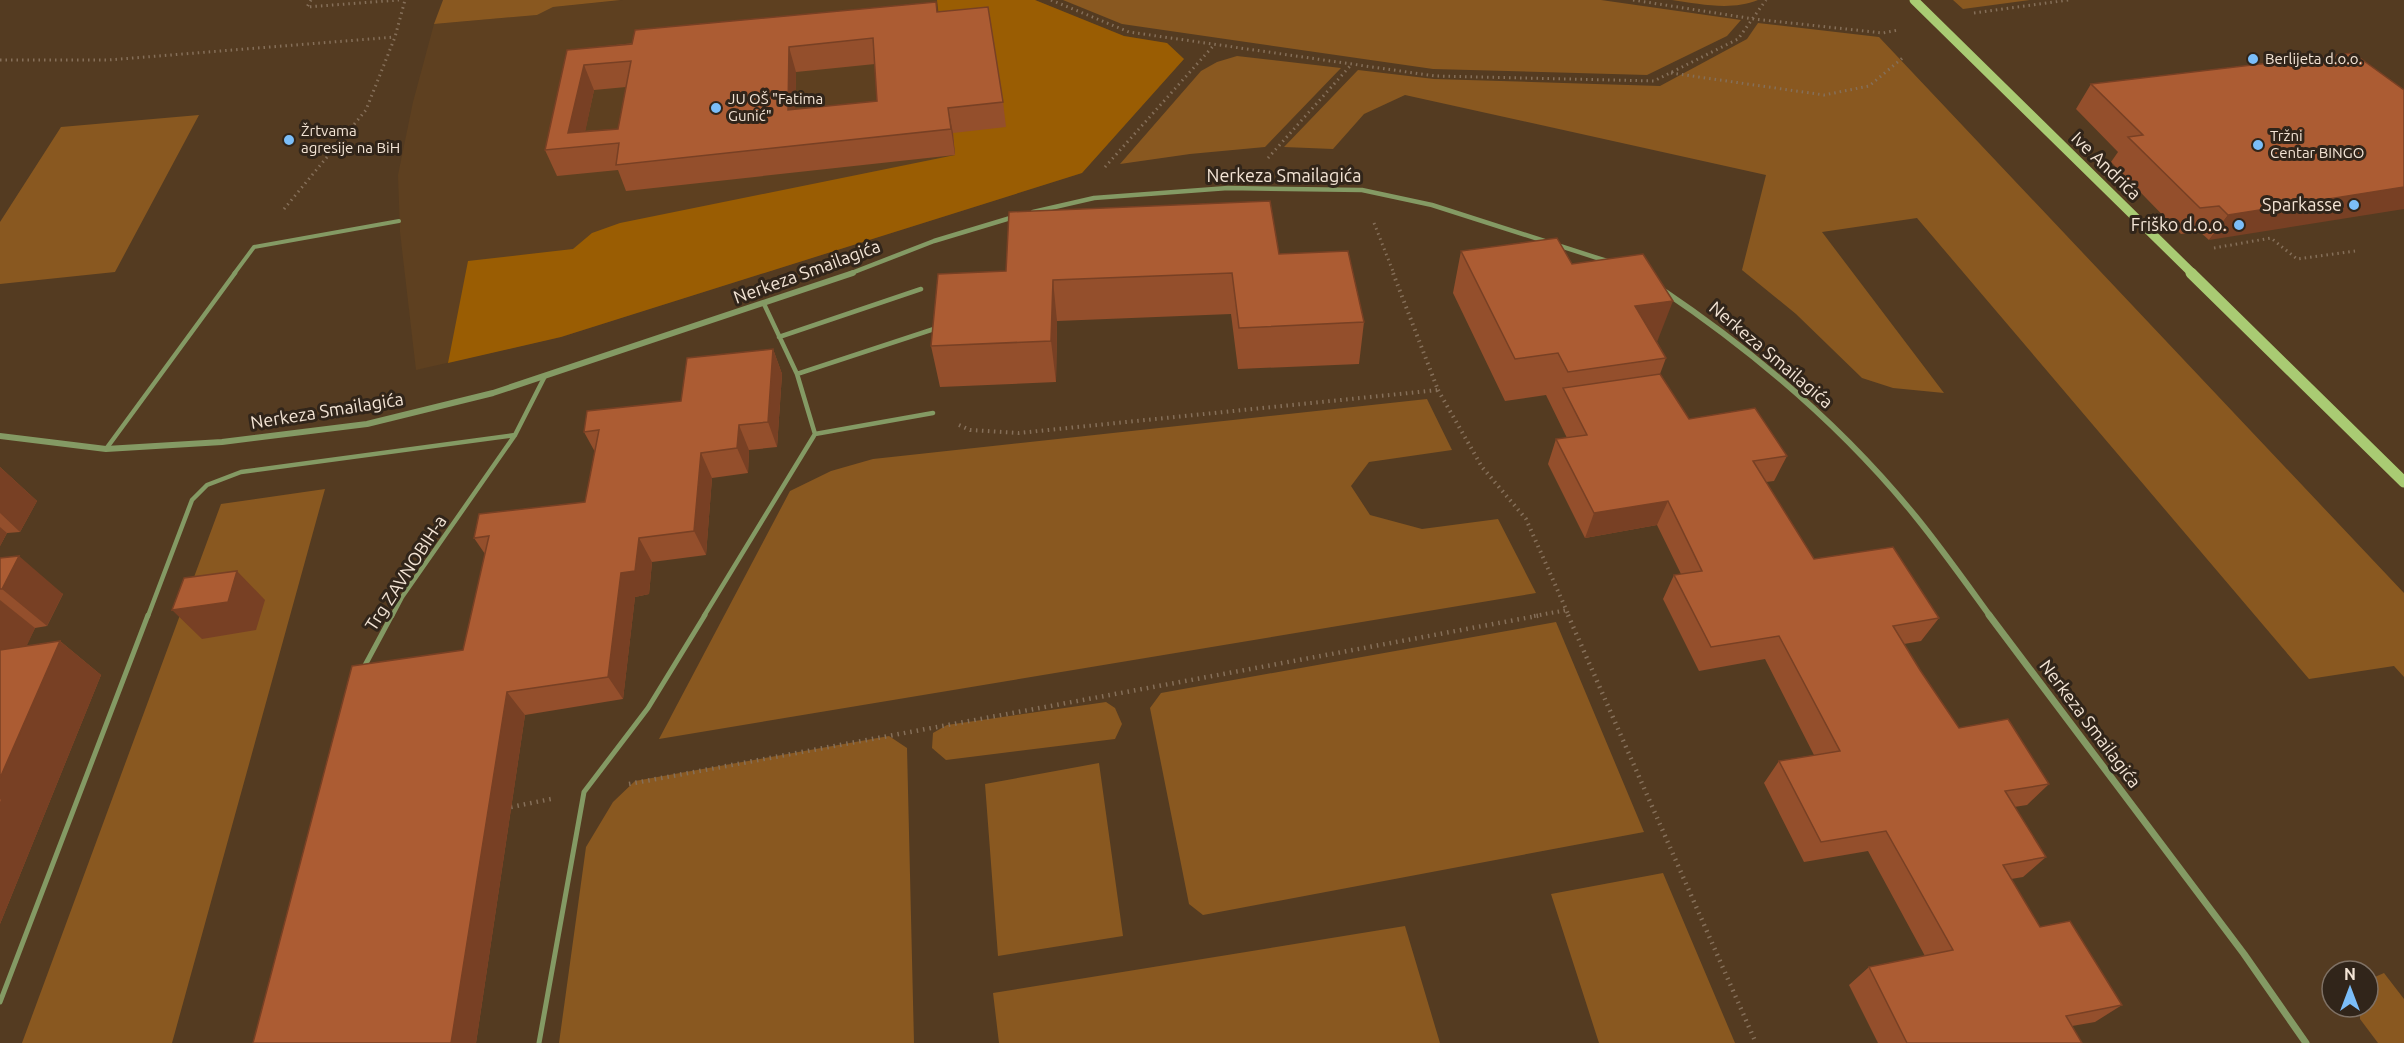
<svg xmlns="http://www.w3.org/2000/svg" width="2404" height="1043" viewBox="0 0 2404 1043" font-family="Ubuntu,sans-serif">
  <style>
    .built { fill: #5e4020 }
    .green { fill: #895820 }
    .forest { fill: #9a5d03 }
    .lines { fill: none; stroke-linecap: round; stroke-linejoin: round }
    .path-far2 { stroke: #856f59; stroke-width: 3; stroke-dasharray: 1.5 4; stroke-linecap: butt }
    .path-far1 { stroke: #856f59; stroke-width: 4; stroke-dasharray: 1.5 4.5; stroke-linecap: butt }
    .path { stroke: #856f59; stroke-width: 4.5; stroke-dasharray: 1.5 5; stroke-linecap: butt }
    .service-far2 { stroke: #849a64; stroke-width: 4 }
    .service-far1 { stroke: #849a64; stroke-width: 4.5 }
    .service { stroke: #849a64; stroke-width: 5 }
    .minor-far2 { stroke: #849a64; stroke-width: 4.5 }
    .minor-far1 { stroke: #849a64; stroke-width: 6 }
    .minor { stroke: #849a64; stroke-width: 7 }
    .secondary-far1 { stroke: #a9cb73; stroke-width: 9 }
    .secondary { stroke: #a9cb73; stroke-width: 11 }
    .wall { fill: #944f2c; fill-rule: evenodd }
    .shaded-wall { fill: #784024 }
    .building { fill: #ac5c33; stroke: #784024; stroke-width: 1.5; fill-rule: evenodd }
    .poi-dot { fill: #7bbef9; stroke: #31251a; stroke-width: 2 }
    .labels { text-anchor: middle; stroke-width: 6; stroke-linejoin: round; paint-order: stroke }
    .far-poi-label { font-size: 15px; fill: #f3e4d5; stroke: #31251a; text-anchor: start }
    .street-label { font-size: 18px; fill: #f3e4d5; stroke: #31251a }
    .poi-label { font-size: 18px; fill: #f3e4d5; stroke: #31251a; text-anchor: end }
  </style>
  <rect width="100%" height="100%" fill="#543b21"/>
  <path class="built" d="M623,0h412l89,36 43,7 17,16 -102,114 -521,164 -145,33 -16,-138 -2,-57 15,-73 21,-78 103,-9 16,-8z"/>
  <path class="green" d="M443,0h178l-68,7 -16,8 -103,9z
    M1063,0h538l140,20 -14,16 -80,39 -214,-6 -311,-45z
    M1672,0h86c-27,11 -58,4 -86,0z
    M1953,0h77l-67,9z
    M1758,23l121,14 525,556v84l-10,-11 -85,13 -392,-461 -95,14 122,161 -51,-5 -31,-10 -66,-64 -54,-44 24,-95 -361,-80 -41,19 -31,35 -49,-2 74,-77 76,9 226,7 87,-47z
    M1237,56l104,12 -76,79 -75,7 -70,10 81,-93 16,-9z
    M199,115l-84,157 -115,12v-62l61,-95z
    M1427,399l25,51 -83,12 -18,24 19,29 52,14 76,-10 38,74 -877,146 131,-248 41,-20 42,-12z
    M325,489l-153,554h-150l199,-539z
    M1556,622l88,210 -441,83 -14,-11 -39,-196 11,-15z
    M1106,702l9,6 7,16 -7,15 -169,21 -14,-12 1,-15 14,-8z
    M889,736l18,12 7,295h-355l27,-196 27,-45 22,-21z
    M1099,763l24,173 -125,20 -13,-172z
    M1663,873l72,170h-136l-48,-149z
    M1405,926l35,117h-441l-6,-50z
    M2384,973l20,26v44h-26l-18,-24v-12h8v-27z"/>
  <path class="forest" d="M937,0h98l89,36 43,7 17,16 -102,114 -521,164 -113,26 20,-102 105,-12 19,-16 28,-10 335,-68z"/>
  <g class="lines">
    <path class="path-far2" d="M311,0l-4,7 92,-7
      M1051,0l78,32 306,44 219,5 84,-42 28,-39
      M1633,0l121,19 129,14 15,-3
      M1974,13l95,-13
      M0,60h108l287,-23
      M1671,73l153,22 45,-9 36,-30
      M1268,158l83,-93
      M1105,167l109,-122
      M284,209l82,-99 29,-73 10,-37
      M1374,223l20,51
      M2214,248l57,-10 26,21 58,-8"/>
    <path class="path-far1" d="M1438,390l44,77 44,52 43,97
      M959,425l11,5 49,3 419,-43 -45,-117
      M1534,616l33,-6"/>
    <path class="path" d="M1568,615l188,428
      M629,784l913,-169
      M511,807l40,-8"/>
    <path class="service-far2" d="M234,274l20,-27 145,-26"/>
    <path class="service-far1" d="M764,304l33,70 18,60 118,-21
      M779,337l142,-48
      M797,374l140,-46
      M106,449l129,-176
      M148,616l44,-116 15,-15 34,-13 274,-37
      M392,616l10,-19 113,-162 30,-59
      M704,616l111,-182"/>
    <path class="service" d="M363,669l29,-54
      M0,1002l148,-387
      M539,1043l45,-251 64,-84 57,-93"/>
    <path class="minor-far2" d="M1033,212l61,-14 134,-10 134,2 70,15 178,57
      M849,274l85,-33 83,-25"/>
    <path class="minor-far1" d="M1661,289c95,64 183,139 255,228 26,32 50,66 74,99
      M0,436l106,13 116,-7 145,-18 126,-31 360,-120"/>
    <path class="minor" d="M1989,615l255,339 62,89"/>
    <path class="secondary-far1" d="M1914,0l279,274"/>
    <path class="secondary" d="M2191,273l213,209"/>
  </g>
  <path class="wall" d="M938,12l65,90 3,25 -53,6 2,22 -329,36 -8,-21 -61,6 -12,-26 22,-100zM875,64l2,37 -82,8 1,-37zM626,87l-8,42 -33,2 9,-41z
    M2353,53l-144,187 -9,-8 -19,2 -70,-72 7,-10 -42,-43 15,-25z
    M1461,251l111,13 85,78 9,16 -6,16 29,45 98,37 -13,25 -8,1 48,77 125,59 -18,23 -17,3 16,26 39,58 90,56 -22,21 -13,2 32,50 -23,20 -12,2 29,48 82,78 -27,17 -23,4 10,17h-204l-29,-58 20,-18 56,-11 -57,-105 -64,11 -40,-79 15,-22 35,-6 -49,-96 -66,12 -36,-72 11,-24 7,-1 -24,-49 -72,13 -37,-74 8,-25 11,-1 -21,-43 -41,6 -52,-108z
    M1279,254l85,68 -5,42 -121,5 -7,-55 -174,7 -1,61 -116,5 -9,-41 75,-75z
    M773,349l9,25 -5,73 -28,3 -1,23 -36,5 -6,77 -54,7 -3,32 -14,3 -12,102 -98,16 -49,328h-223l210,-393 22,-96 -11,-16 111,-36 10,-50 -11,-20 97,-31z
    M0,467l37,34 -17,31 -13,1 -7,13z
    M0,558l63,36 -16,32 -12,2 -9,18 34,-5 41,34 -101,249z"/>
  <path class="shaded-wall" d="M789,47l7,25 -1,63 -7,-25z
    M584,65l10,25 -12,57 -14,-14z
    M948,108l5,25 2,22 -4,-26z
    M2404,187v22l-195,31 19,-25z
    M1053,280l4,41 -1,61 -5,-41z
    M1673,301l-16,41 -22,-36z
    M773,349l9,25 -5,73 -9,-25z
    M739,425l10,25 -1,23 -11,-25z
    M701,453l11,25 -6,77 -12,-24z
    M0,467l37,34 -17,31 -20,-19z
    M1668,501l-11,24 -72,13 9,-25z
    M0,527l7,6 -7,13z
    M639,538l13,24 -3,32 -14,3 -12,102 -15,-22 13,-104z
    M19,556l44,38 -16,32 -45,-37z
    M237,571l28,29 -9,30 -54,9 -30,-29z
    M0,600l35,28 -28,61 -7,-5z
    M60,641l41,34 -101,249v-122l1,-2 -1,-1v-21z
    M507,692l18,23 -49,328h-25z"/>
  <path class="building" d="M936,2l1,10 51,-5 15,95 -55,6 3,21 -335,36 3,-22 -74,7 22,-100 65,-6 3,-14zM873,38l4,63 -89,9 1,-63zM631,61l-13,68 -50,4 16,-68z
    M2353,53l51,37v97l-176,28 -9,-9 -19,2 -72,-71 15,-2 -52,-51z
    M1270,201l9,53 69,-3 16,71 -125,6 -7,-55 -179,7 -2,61 -120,5 7,-72 68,-3 3,-59z
    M1557,238l15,26 71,-10 30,47 -38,5 31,52 -98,14 -10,-19 -43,6 -54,-108z
    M773,349l-5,73 -29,3 -2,23 -36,5 -7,78 -55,7 -4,33 -14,2 -13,104 -101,15 -56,351h-198l99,-377 111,-16 26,-114 -15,2 5,-24 106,-12 14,-72 -15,2 3,-21 94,-10 6,-43z
    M1660,374l29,45 66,-11 32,48 -34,5 61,98 79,-12 46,71 -46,8 27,44 39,58 49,-9 41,65 -44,7 41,66 -43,8 37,62 30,-6 52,84 -56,11 16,27h-175l-38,-76 84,-17 -67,-119 -65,11 -42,-81 61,-10 -61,-115 -68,11 -37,-72 28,-4 -34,-70 -74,12 -38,-74 31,-4 -24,-47z
    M19,556l-17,33h-2v-31z
    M237,571l-9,31 -56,8 12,-32z
    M60,641l-60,137v-128z"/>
  <g class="poi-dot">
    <circle cx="2253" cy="59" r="6"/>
    <circle cx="716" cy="108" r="6"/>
    <circle cx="289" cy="140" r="6"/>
    <circle cx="2258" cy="145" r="6"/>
    <circle cx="2354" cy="205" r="6"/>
    <circle cx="2239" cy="225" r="6"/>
  </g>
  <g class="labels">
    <g class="far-poi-label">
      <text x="2265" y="64">Berlijeta d.o.o.</text>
      <text x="728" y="104">JU OŠ "Fatima<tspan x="728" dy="17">Gunić"</tspan></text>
      <text x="301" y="136">Žrtvama<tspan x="301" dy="17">agresije na BiH</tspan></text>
      <text x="2270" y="141">Tržni<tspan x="2270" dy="17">Centar BINGO</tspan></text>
    </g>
    <g class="street-label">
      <text transform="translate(2106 166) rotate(44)" y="6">Ive Andrića</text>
      <text x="1284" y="182">Nerkeza Smailagića</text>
      <text transform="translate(807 272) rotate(-20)" y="6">Nerkeza Smailagića</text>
      <text transform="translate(1771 355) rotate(40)" y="6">Nerkeza Smailagića</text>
      <text transform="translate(327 411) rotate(-9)" y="6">Nerkeza Smailagića</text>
      <text transform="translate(406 573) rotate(-57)" y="6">Trg ZAVNOBIH-a</text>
      <text transform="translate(2090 724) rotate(53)" y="6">Nerkeza Smailagića</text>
    </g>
    <g class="poi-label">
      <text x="2342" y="211">Sparkasse</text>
      <text x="2227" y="231">Friško d.o.o.</text>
    </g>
  </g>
  <g transform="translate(2350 989)"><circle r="28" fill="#31251a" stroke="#7f7165" stroke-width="1.5"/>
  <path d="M0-4.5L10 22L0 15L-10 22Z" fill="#7bbef9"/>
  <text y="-9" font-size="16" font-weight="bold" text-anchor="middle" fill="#f3e4d5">N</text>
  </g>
</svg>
